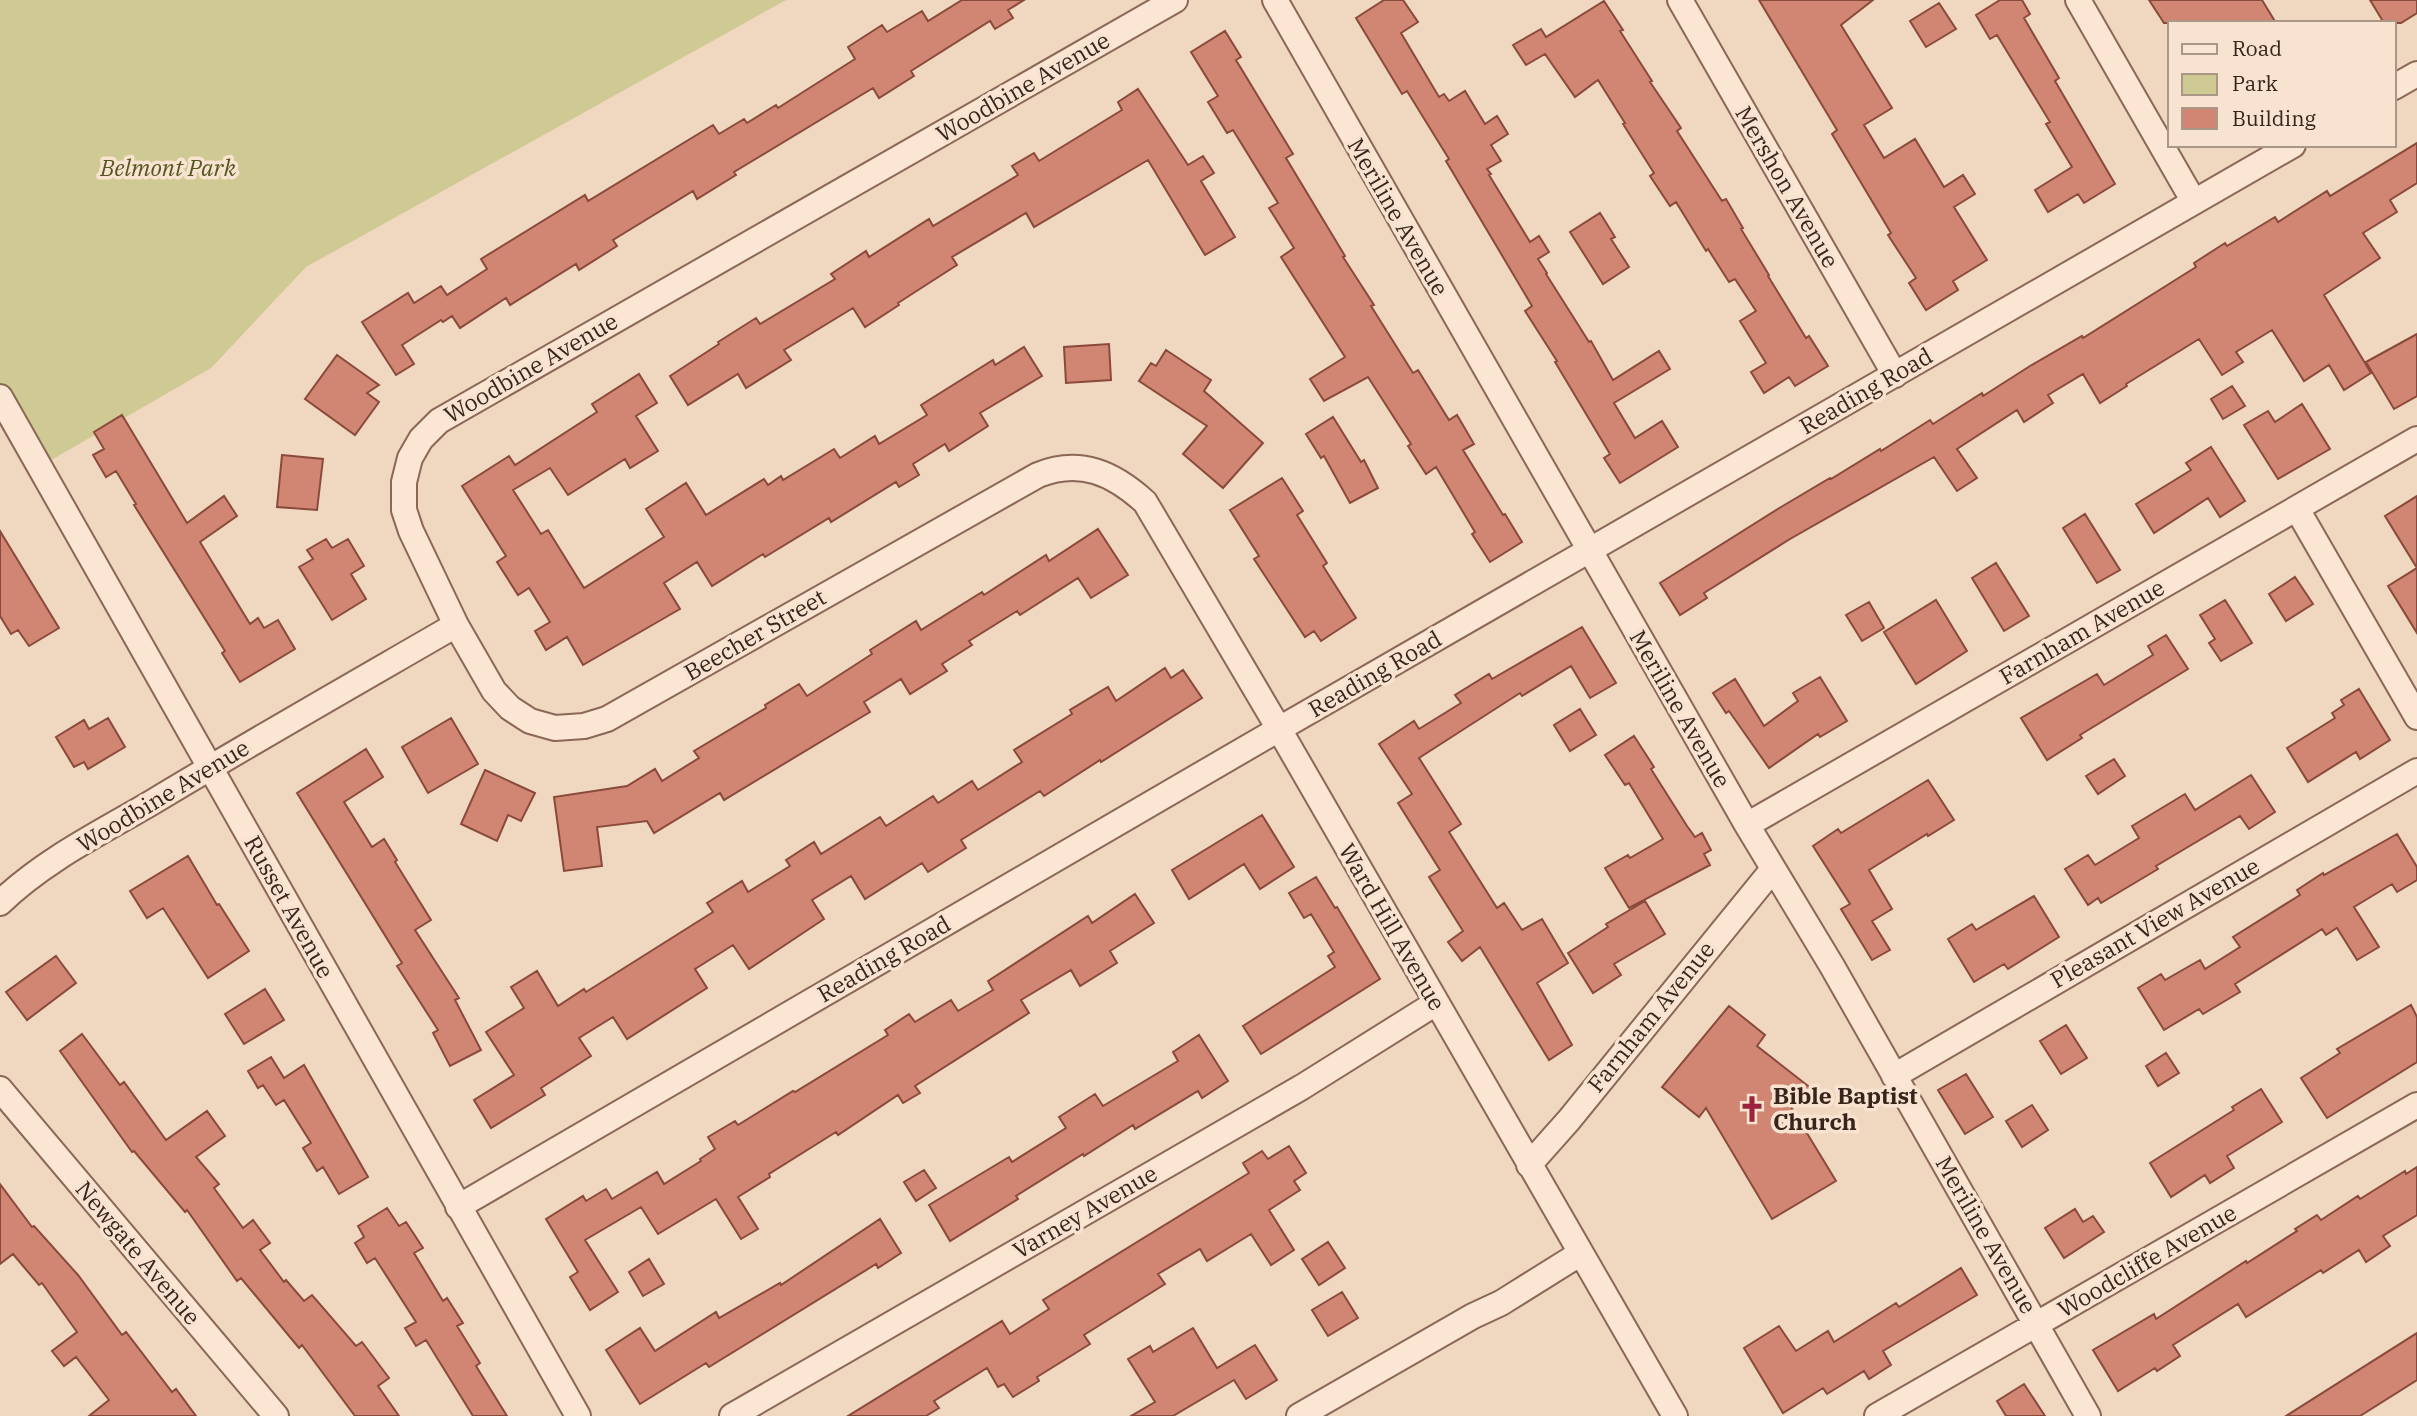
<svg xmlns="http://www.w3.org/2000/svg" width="2417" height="1416" viewBox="0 0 2417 1416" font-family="'IBM Plex Serif',serif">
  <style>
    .green { fill: #cfc993 }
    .building { fill: #d18673; stroke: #8a4a3b; stroke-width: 2 }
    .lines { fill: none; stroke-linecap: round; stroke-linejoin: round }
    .minor-casing { stroke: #8a6757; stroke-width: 28 }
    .minor { stroke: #fbe6d3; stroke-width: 24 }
    .labels { text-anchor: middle; stroke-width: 7; stroke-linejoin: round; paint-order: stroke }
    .street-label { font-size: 23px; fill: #39241c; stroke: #f7e3cf }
    .park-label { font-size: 23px; font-style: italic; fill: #545621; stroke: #f7e3cf }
    .poi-label { font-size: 23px; font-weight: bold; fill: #39241c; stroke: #f7e3cf; text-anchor: start }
  </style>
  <rect width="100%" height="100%" fill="#f0d7bf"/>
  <path class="green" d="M0,0h786l-480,267 -95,101 -172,99 -39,-70z"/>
  <path class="building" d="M962,0h62l-16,10 5,8 -18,11 -5,-8 -79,50 3,5 -35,22 -6,-10 -139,84 2,3 -39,24 -4,-8 -80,49 4,6 -38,24 -3,-6 -66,41 -4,-7 -46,30 -8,-12 -9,6 -2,-2 -39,25 12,19 -18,11 -34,-53 46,-29 6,10 27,-17 6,9 40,-26 -6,-10 104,-64 3,6 125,-76 6,9 25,-15 3,4 29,-18 2,3 77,-49 -7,-12 34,-22 5,7 35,-21 6,10z
    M1384,0h19l15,22 -17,11 38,64 5,-3 5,7 16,-10 20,33 12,-8 11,18 -17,11 10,16 -14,8 4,5 -2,1 41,67 9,-6 10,16 -11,7 9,14 -1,1 43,68 2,-1 22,39 46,-29 11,18 -56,34 21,35 27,-17 16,26 -58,36 -16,-25 6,-4 -55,-92 2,-1 -32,-50 7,-5 -86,-145 3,-2 -42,-68 -5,3 -46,-76z
    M1759,0h114l-32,25 51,83 -28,17 20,33 31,-19 29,48 19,-12 12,19 -21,13 33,53 -34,21 5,9 -32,20 -17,-27 7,-5 -28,-43 3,-2 -59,-99 5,-4z
    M2000,0h22l8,14 -6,4 35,60 -4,3 60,103 -31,19 -6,-9 -30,18 -13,-22 37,-23 -26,-43 4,-2 -53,-87 -7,4 -14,-24z
    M2149,0h113l14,23h-112z
    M2370,0h47v13l-16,10h-17z
    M1604,1l19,29 -3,1 32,50 -2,1 31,46 -4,3 45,70 4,-2 17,29 -2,1 28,46 -1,1 38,62 3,-2 19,30 -33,20 -6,-9 -25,16 -13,-21 15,-9 -26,-42 16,-10 -21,-32 -6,3 -21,-33 -2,2 -30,-49 -6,4 -20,-30 4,-3 -31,-49 2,-1 -27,-43 -23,17 -30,-43 -19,11 -13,-20 28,-16 5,8z
    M1939,3l17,26 -30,18 -16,-26z
    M1225,31l16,26 -5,3 57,94 -7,4 59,98 -2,1 31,48 -3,1 42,67 5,-3 31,50 8,-5 17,29 -11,6 40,65 2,-1 17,28 -32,20 -18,-28 3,-2 -39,-65 -10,7 -18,-28 3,-2 -43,-67 -44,24 -14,-22 35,-22 -64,-100 13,-9 -25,-40 9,-5 -45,-73 -6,3 -19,-31 10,-6 -27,-44z
    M1138,89l50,76 15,-9 11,17 -13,8 34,56 -30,18 -57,-95 -114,67 -8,-14 -74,44 5,8 -59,38 1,2 -34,22 -12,-19 -69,42 7,10 -45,28 -8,-14 -50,31 -18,-29 49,-32 -1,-2 38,-24 4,6 75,-45 -4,-5 35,-23 3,6 60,-38 4,7 85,-51 -6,-9 22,-13 5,8 83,-51 -4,-8z
    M2417,143v40l-27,17 7,12 -34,21 17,25 -56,37 47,78 -27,17 -15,-25 -25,16 -32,-51 -36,22 7,10 -21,13 -23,-36 -73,45 1,2 -27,17 -17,-29 -35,21 5,8 -29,19 -7,-12 -60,39 20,29 -20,13 -23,-34 -144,82 -86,54 3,5 -27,17 -20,-32 121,-76 49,-29 1,1 49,-30 1,2 49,-31 3,4 49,-31 1,3 47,-30 52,-30 1,2 113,-71 -2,-4 31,-20 2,3 48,-29 3,5 49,-31 3,5z
    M1600,213l15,24 -4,2 18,28 -26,17 -33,-52z
    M2417,334v62l-23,13 -28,-47z
    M1109,344l2,36 -45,3 -2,-36z
    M1024,347l18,29 -62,37 8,13 -39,25 -4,-7 -32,20 6,11 -20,12 -3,-5 -65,40 -2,-4 -64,39 -2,-3 -51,32 -15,-24 -33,21 16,26 -97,56 -16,-28 -21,13 -11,-19 15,-9 -21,-34 -11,7 -21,-33 9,-6 -44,-70 47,-30 6,9 82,-53 -5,-8 47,-30 18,29 -21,13 22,35 -28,17 -5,-9 -57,36 -18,-27 -37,22 28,44 7,-4 36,58 80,-51 -18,-28 40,-26 20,32 58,-36 4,6 13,-9 2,4 51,-31 6,9 35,-22 4,8 48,-29 -6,-10 72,-45 2,5z
    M1166,350l45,30 -7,11 59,52 -40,45 -40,-34 24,-28 -68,-45 12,-18 5,3z
    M337,355l42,30 -12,8 12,9 -24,33 -50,-36z
    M2232,386l13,20 -22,13 -12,-20z
    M2302,404l28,45 -52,30 -34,-54 24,-14 7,11z
    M122,415l65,108 37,-27 13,20 -37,26 50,82 8,-6 6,10 14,-8 17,29 -55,33 -18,-29 3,-2 -91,-146 2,-1 -20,-33 -10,6 -13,-22 11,-6 -10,-17z
    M1333,417l28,45 3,-2 14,28 -28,15 -26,-47 -3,2 -15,-24z
    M2211,447l34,54 -25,16 -12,-19 -54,35 -18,-29 55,-34 -5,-7z
    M282,455l41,4 -6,51 -40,-3z
    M1282,478l21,33 -6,4 30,48 -4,3 33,52 -35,23 -7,-10 -9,6 -51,-78 5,-3 -29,-46z
    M2417,496v72l-32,-52z
    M2085,514l35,56 -23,13 -34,-55z
    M1098,529l30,46 -37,23 -13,-20 -58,37 -3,-4 -48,30 3,4 -30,19 5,7 -37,23 -9,-15 -37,23 6,10 -146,88 -4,-7 -66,40 -7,-12 -50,6 5,39 -38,5 -10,-74 73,-11 28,-17 7,12 37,-23 -5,-7 72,-43 -1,-3 34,-21 8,12 65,-42 -2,-4 46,-29 5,9 61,-38 2,3 62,-40 3,6z
    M0,531l59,97 -30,18 -11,-16 -7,4 -11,-18z
    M326,539l6,9 16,-9 16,27 -13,8 15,25 -34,21 -33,-53 14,-8 -6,-9z
    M1996,563l33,53 -25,15 -32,-53z
    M2417,568v65l-29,-47z
    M2295,577l18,27 -27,17 -17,-27z
    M1936,600l31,51 -51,33 -32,-52z
    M2225,600l27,43 -31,18 -12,-18 6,-4 -15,-24z
    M1869,602l15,26 -22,13 -16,-26z
    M1582,627l34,56 -26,15 -19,-32 -49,30 -2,-3 -101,65 42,66 -12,8 48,76 7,-5 18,27 20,-11 26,44 -31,20 35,62 -23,15 -69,-113 -18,14 -14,-19 15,-11 -34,-54 11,-7 -42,-67 14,-9 -33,-50 35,-23 5,8 42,-26 -6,-8 34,-21 3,5z
    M2166,635l22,34 -108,66 2,3 -35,22 -26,-42 76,-44 7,11 49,-30 -5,-9z
    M1165,668l6,10 12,-8 19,28 -101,64 -1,-2 -56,36 -4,-5 -79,49 5,8 -38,24 -6,-9 -57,36 -14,-23 -39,24 12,19 -75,50 -16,-24 -38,24 12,19 -80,51 -14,-22 -34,21 12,18 -50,32 4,7 -54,33 -17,-28 40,-25 -28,-43 38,-24 -13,-21 26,-16 21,35 26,-17 2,3 127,-80 -6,-9 35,-22 6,11 42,-26 -4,-6 28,-18 7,12 59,-37 6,9 47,-30 5,7 34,-22 6,9 44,-28 -8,-12 58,-36 -2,-4 38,-23 8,14z
    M1820,677l27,44 -27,16 -2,-3 -49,34 -40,-57 -3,2 -13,-20 22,-14 29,47 34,-25 -5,-8z
    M2359,689l31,51 -30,19 -4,-7 -48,30 -21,-34 48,-30 -3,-5 12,-8 -3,-5z
    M1580,709l16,26 -26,16 -16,-26z
    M108,718l17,29 -37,22 -4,-7 -10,5 -18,-30 28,-17 5,9z
    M451,718l27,46 -50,29 -26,-46z
    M1634,736l20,31 -3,2 36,57 8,11 7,-4 9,17 -7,4 6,11 -81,43 -24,-40 23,-13 2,3 33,-19 -34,-56 -4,2 -20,-30z
    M366,749l17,28 -39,25 28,45 12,-8 13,21 -2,2 36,58 -16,10 44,68 -4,2 26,50 -31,16 -17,-33 5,-3 -41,-64 5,-3 -105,-170z
    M2114,759l11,17 -27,18 -12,-18z
    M485,770l50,23 -14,28 -13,-6 -11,26 -36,-17z
    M2251,775l24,37 -26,17 -9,-13 -84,50 2,3 -57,34 -3,-5 -10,7 -23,-36 23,-14 7,10 44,-27 -7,-12 53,-32 10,16z
    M1928,780l26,40 -26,16 -1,-2 -58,36 23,39 -20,12 18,29 -18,10 -31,-51 9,-5 -37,-58 25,-17 3,4z
    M1262,815l32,52 -34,22 -16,-25 -55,35 -17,-29z
    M2397,834l20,33v13l-20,12 -5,-8 -38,23 25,40 -22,13 -20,-32 -11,7 -4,-6 -87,55 5,8 -37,22 -4,-5 -35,21 -26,-42 23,-14 4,6 35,-20 5,9 35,-22 -7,-10 67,-42 -3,-5 26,-17 1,2z
    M188,856l29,49 2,-1 30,47 -41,27 -45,-70 -16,10 -17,-27z
    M1316,877l19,31 2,-1 43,72 -119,75 -18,-28 92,-59 -7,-11 6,-4 -23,-38 -7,4 -15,-25z
    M1135,894l19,29 -44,28 7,12 -37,23 -9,-16 -50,30 8,13 -114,73 5,7 -17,10 -5,-8 -60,40 -2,-3 -67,42 1,3 -32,20 20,32 -17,10 -25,-40 -58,35 -17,-27 -56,33 33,52 -28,18 -20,-33 8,-5 -32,-53 37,-23 3,5 20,-12 6,10 45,-27 7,12 37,-23 -1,-2 15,-10 -7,-12 27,-16 3,4 55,-34 2,1 93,-57 -3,-5 24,-16 6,8 36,-22 7,11 35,-21 -5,-9 100,-65 4,7z
    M2034,896l25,41 -51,32 -4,-5 -30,18 -26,-43 24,-15 4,6z
    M1645,901l20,33 -51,30 7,11 -28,18 -25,-40 40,-26 -2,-3z
    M56,956l20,27 -49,37 -21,-28z
    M265,989l19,31 -40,24 -19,-30z
    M2411,1005l6,12v45l-90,56 -26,-40 39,-25 -3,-4z
    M1729,1006l36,29 -8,11 55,43 -24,13 48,79 -64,38 -66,-111 -7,9 -37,-30z
    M2066,1025l21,33 -26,16 -21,-33z
    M82,1034l38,51 4,-3 42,58 41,-29 18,25 -29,21 23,27 -5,4 29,40 10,-8 17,23 -10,7 24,32 2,-2 18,21 8,-6 44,51 6,-4 27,36 -11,8 21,30h-44l-53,-71 -3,3 -58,-70 -4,3 -50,-71 -2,2 -51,-61 -2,1 -72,-101z
    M1199,1035l29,46 -26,17 -4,-7 -63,38 -2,-4 -49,31 -1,-2 -67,42 2,3 -68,42 -21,-36 80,-48 3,5 54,-34 -7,-11 36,-23 8,12 75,-45 -5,-9z
    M2166,1053l13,20 -21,13 -12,-20z
    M271,1057l13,21 20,-13 64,112 -29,17 -16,-27 -6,4 -14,-23 8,-5 -27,-43 -8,5 -13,-20 -5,3 -10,-17z
    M1966,1074l27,43 -28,17 -27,-44z
    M2261,1089l21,33 -55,34 7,12 -24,15 -5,-8 -34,22 -21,-34 84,-53 -2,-3z
    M2032,1105l16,25 -26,17 -16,-26z
    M1289,1146l17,27 -12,8 6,9 -31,20 25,40 -23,15 -20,-31 -44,27 -7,-12 -42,25 7,10 -81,51 6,9 -53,33 2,4 -26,16 -9,-13 -6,3 -11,-19 -53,33 5,7 -13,8h-78l154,-95 8,13 39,-25 -6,-9 206,-127 -6,-10 19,-12 6,8z
    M2417,1167v48l-34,21 7,10 -24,16 -7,-12 -36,23 -2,-3 -75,47 -8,-13 -65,41 7,11 -23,15 -2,-3 -37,23 -25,-41 61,-36 2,5 90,-58 1,2 50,-32 -2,-2 22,-14 4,5 37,-24 2,3 45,-28 1,3z
    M924,1170l12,18 -20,13 -12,-19z
    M0,1184l32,43 2,-1 44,49 44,60 4,-3 46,60 4,-3 20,27h-107l20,-16 -33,-43 -12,9 -12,-15 25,-19 -35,-49 -3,2 -26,-31 -13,10z
    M387,1208l12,18 7,-4 17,26 -9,5 29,48 4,-3 16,25 -6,3 23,37 -4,3 31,50h-34l-47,-76 -10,6 -11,-18 11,-6 -41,-64 -8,5 -12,-20 9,-6 -6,-11z
    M2075,1209l8,13 10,-6 11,16 -40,26 -19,-30z
    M880,1219l21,34 -23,15 -2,-4 -167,103 -3,-4 -66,41 -34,-54 34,-22 15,23 61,-39 3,6 61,-35 1,2z
    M1328,1242l17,26 -26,17 -17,-26z
    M649,1259l15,25 -21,12 -14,-24z
    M1961,1268l16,27 -94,56 8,14 -22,14 -5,-8 -37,23 -4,-6 -40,25 -39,-65 35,-22 17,25 32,-20 6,11 62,-39 3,4z
    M1342,1292l16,26 -30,18 -16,-26z
    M1193,1328l24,40 38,-23 22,35 -31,19 -12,-19 -61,36h-42l24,-14 -27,-43 22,-13 3,6z
    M2417,1333v47l-57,36h-74z
    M2024,1384l21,32h-39l-9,-15z"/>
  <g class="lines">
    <defs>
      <path id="minor" d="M1175,0l-736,421 -18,18 -11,19 -6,24v28l7,21 45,94 38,66 16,17 20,13 25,7 29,-2 23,-7 431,-244c42,-17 75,-2 107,27l134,227 396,687
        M1275,0l472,825 85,141 256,450
        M1680,0l215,375
        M2078,0l116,202
        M2394,87l23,-13
        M0,397l578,1019
        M2297,509l120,208
        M1747,825l670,-386
        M0,903c43,-42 100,-70 151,-100 101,-61 203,-119 305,-178
        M1894,1076l523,-305
        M0,1089l276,327
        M1529,1165l40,-45 204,-251
        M458,1207l821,-478 1014,-584
        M732,1416l570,-329 134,-84
        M1299,1416l174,-100 28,-13 80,-50
        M1877,1416l540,-311"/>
    </defs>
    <use href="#minor" class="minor-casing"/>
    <use href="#minor" class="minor"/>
  </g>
  <defs>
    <symbol id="church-bare" viewBox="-9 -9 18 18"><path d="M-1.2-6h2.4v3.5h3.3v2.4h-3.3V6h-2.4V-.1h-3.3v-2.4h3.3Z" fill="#9c233e" stroke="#f7e3cf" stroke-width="2.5" paint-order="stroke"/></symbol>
  </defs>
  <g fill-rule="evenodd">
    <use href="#church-bare" x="1733" y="1090" width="38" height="38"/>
  </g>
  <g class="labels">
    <g class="street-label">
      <text transform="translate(1023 87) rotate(-30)" y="8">Woodbine Avenue</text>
      <text transform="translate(1787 187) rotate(60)" y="8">Mershon Avenue</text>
      <text transform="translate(1398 217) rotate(60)" y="8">Meriline Avenue</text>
      <text transform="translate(531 368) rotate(-30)" y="8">Woodbine Avenue</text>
      <text transform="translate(1866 391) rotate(-30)" y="8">Reading Road</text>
      <text transform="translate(2082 632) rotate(-30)" y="8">Farnham Avenue</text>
      <text transform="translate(755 635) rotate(-30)" y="8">Beecher Street</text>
      <text transform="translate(1375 674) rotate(-30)" y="8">Reading Road</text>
      <text transform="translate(1680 709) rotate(60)" y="8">Meriline Avenue</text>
      <text transform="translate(163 796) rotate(-31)" y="8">Woodbine Avenue</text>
      <text transform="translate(289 907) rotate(61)" y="8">Russet Avenue</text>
      <text transform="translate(2155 923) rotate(-30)" y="8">Pleasant View Avenue</text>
      <text transform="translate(1392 927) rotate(60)" y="8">Ward Hill Avenue</text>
      <text transform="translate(884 959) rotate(-30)" y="8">Reading Road</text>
      <text transform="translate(1651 1017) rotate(-51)" y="8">Farnham Avenue</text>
      <text transform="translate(1085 1212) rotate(-30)" y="8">Varney Avenue</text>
      <text transform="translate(1986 1235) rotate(60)" y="8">Meriline Avenue</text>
      <text transform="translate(138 1253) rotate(50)" y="8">Newgate Avenue</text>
      <text transform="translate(2147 1261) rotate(-30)" y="8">Woodcliffe Avenue</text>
    </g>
    <g class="park-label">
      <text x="168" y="176">Belmont Park</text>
    </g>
    <g class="poi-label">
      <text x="1773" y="1104">Bible Baptist<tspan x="1773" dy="26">Church</tspan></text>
    </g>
  </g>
  <rect x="2168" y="21" width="228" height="126" fill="#f7e3cf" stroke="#ab9787" stroke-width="2"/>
  <rect x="2182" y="44" width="35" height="10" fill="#fbe6d3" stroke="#ab9787" stroke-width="2"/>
  <text x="2232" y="56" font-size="21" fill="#39241c">Road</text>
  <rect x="2182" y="74" width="35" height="21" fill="#cfc993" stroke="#ab9787" stroke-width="2"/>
  <text x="2232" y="91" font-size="21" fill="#39241c">Park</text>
  <rect x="2182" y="108" width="35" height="21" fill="#d18673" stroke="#ab9787" stroke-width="2"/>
  <text x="2232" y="126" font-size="21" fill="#39241c">Building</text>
</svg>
